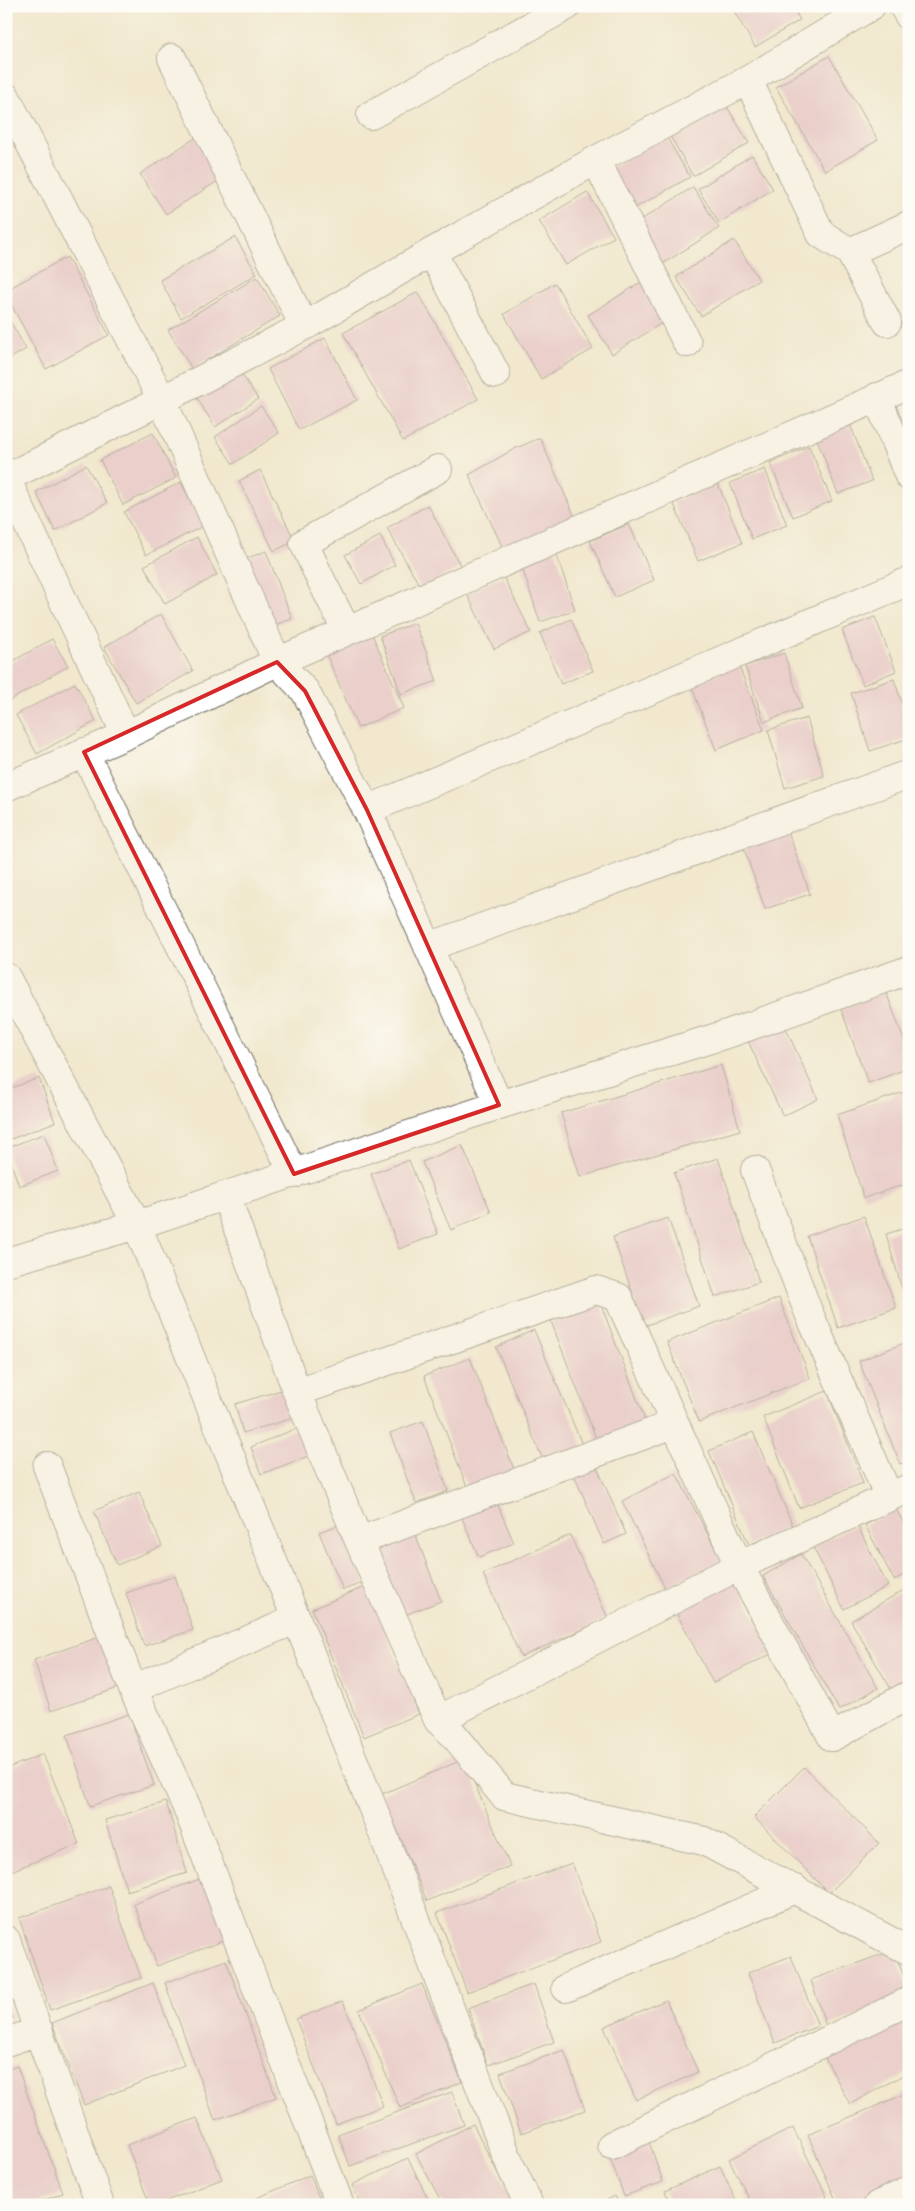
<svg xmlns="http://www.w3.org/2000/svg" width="915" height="2211" viewBox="0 0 915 2211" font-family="Itim,sans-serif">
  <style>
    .building { fill: #e2b2c8 }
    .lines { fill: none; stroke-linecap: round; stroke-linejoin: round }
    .minor-casing { stroke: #706d64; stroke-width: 30 }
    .minor { stroke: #fff; stroke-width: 28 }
    .marked { fill: none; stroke: #d62828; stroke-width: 4; stroke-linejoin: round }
  </style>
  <rect width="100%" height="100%" fill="#fdfcf7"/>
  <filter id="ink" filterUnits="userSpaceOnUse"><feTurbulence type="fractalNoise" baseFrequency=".02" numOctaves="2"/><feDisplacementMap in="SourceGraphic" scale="10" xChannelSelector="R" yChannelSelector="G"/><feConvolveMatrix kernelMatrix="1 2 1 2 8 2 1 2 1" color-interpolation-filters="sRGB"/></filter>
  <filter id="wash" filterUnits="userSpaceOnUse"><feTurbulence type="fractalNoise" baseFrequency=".0096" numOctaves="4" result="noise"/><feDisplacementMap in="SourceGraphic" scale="20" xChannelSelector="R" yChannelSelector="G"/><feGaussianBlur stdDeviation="1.12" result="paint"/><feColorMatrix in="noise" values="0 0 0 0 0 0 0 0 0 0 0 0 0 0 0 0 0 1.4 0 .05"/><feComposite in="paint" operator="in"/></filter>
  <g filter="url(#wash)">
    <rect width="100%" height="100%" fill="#f1e8ce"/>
    <g id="blocks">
      <path class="building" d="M731,6h61l8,14 -45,27z
        M829,56l49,84 -53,31 -49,-84z
        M721,97l28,46 -56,33 -27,-47z
        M666,136l24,41 -57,32 -23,-41z
        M195,138l26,41 -55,35 -26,-40z
        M752,155l21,34 -54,34 -21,-34z
        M693,187l26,41 -58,37 -25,-42z
        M587,192l27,45 -48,28 -27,-44z
        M235,237l22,37 -76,44 -21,-38z
        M734,240l25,40 -58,36 -25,-39z
        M67,257l42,78 -63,34 -40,-74v-5z
        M257,277l23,39 -88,53 -24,-39z
        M643,281l24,39 -55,34 -24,-39z
        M555,283l38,66 -52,30 -37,-65z
        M418,292l60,107 -75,42 -60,-108z
        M6,314l20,35 -20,12z
        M325,338l32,62 -58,30 -31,-61z
        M237,367l21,32 -43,28 -20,-32z
        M261,406l18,27 -46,31 -18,-27z
        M850,424l22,57 -34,13 -22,-57z
        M153,433l23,45 -53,27 -23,-45z
        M540,438l37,84 -71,33 -37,-80 45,-26z
        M809,446l23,55 -39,16 -23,-54z
        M86,465l21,38 -52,28 -19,-39z
        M765,469l22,56 -35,14 -22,-56z
        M260,470l35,71 -21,10 -35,-70z
        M181,482l22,44 -57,29 -22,-43z
        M718,484l24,59 -44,18 -25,-59z
        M428,505l33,62 -40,21 -34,-60z
        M629,524l25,56 -39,17 -25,-56z
        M380,536l15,29 -34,19 -16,-29z
        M197,537l20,38 -52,29 -21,-38z
        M555,550l20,60 -35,12 -20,-61z
        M266,551l26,68 -26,9 -26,-67z
        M503,576l28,56 -37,17 -27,-55z
        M161,614l32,57 -57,32 -32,-56z
        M875,617l21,54 -33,14 -21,-55z
        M571,619l22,52 -32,13 -21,-51z
        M415,623l22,58 -36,13 -21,-58z
        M372,634l32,74 -46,20 -32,-74z
        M52,639l16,27 -59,35 -3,-5v-31z
        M784,653l18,55 -38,14 -19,-56z
        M739,666l25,64 -48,20 -25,-65z
        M894,679l15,45v14l-39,13 -19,-58z
        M75,683l21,38 -59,33 -21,-39z
        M807,718l17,58 -39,12 -17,-58z
        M787,828l23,66 -45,15 -23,-66z
        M886,992l23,61v15l-41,15 -27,-74z
        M784,1024l34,75 -35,17 -35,-75z
        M721,1065l19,65 -160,47 -19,-64z
        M39,1078l16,44 -49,19v-51z
        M907,1091l2,6v86l-45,15 -27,-83z
        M44,1134l14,37 -39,15 -13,-38z
        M462,1145l29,67 -40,18 -29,-68z
        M718,1158l41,124 -44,15 -41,-124z
        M409,1160l29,74 -39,15 -28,-75z
        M864,1216l32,92 -58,20 -31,-92z
        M668,1218l31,88 -55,20 -31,-89z
        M909,1227v82h-1l-22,-75z
        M598,1297l50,131 -49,18 -50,-130z
        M779,1298l31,80 -111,44 -32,-80z
        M534,1330l50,119 -39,16 -49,-118z
        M909,1341v120l-9,3 -41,-103z
        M470,1358l46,116 -47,18 -45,-116z
        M288,1388l9,29 -54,16 -8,-29z
        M827,1391l36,92 -64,25 -36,-91z
        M423,1421l25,70 -32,12 -26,-70z
        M300,1427l11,28 -50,19 -10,-27z
        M753,1432l40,94 -44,19 -40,-94z
        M593,1458l33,76 -22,10 -33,-76z
        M676,1473l45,87 -56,28 -43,-87z
        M139,1492l23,54 -45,19 -23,-54z
        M494,1496l20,47 -35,14 -20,-46z
        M896,1509l13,24v39l-15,8 -29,-55z
        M342,1524l23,58 -22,8 -24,-58z
        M857,1525l31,61 -44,23 -31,-62z
        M415,1534l26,67 -39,15 -26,-67z
        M570,1535l38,83 -87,39 -38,-83z
        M801,1554l77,134 -39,22 -76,-134z
        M175,1576l18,54 -49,16 -18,-53z
        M734,1578l39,75 -60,30 -39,-75z
        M367,1586l52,128 -55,23 -52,-128z
        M909,1587v91l-18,11 -40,-68z
        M102,1636l16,52 -67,23 -17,-51z
        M129,1714l25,71 -64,21 -23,-71z
        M43,1754l36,90 -73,29v-104z
        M464,1759l46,107 -83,35 -45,-107z
        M804,1767l75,76 -50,50 -75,-76z
        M166,1802l21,71 -60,18 -22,-71z
        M572,1863l29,79 -134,50 -30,-79z
        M205,1877l23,62 -71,27 -23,-62z
        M109,1886l32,92 -91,32 -31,-92z
        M894,1950l15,41v6l-83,29 -15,-46z
        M791,1956l27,70 -43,17 -27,-70z
        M226,1960l50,137 -61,23 -50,-137z
        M153,1983l31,82 -100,40 -32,-82z
        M422,1984l40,98 -62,26 -41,-98z
        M534,1984l20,58 -66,23 -20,-57z
        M6,2000l7,18 -7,3z
        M666,2000l32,72 -62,28 -32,-73z
        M343,2001l40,105 -47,18 -40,-105z
        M909,2005v67l-59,32 -28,-52z
        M564,2050l21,60 -64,23 -21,-60z
        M17,2066l46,127 -31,12h-26v-135z
        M452,2092l12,33 -114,41 -12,-32z
        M909,2092v91l-51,22h-20l-30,-70z
        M197,2118l25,61 -66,26h-6l-23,-60z
        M473,2124l41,81h-71l-27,-51z
        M793,2128l34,69 -17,8h-58l-23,-46z
        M647,2136l16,46 -39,14 -17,-46z
        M408,2158l23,47h-70l-9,-20z
        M720,2166l18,39h-67l-6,-14z
        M310,2175l12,30h-71l-1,-4z
        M615,2196l5,9h-23z"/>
    </g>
  </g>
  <g filter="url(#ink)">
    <use href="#blocks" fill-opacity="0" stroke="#706d64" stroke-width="1"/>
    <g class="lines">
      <defs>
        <path id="minor" d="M903,6l6,10
          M172,58l132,268
          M748,80l73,154 29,18 37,70
          M6,97l156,303 115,262 28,29 62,119 132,295
          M371,115l196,-109
          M596,160l91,183
          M432,252l64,122
          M850,252l59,-27
          M877,397l32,79
          M6,478l156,-78 148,-77 122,-71 164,-92 152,-80 123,-74
          M6,478l120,257
          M347,631l-28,-55 -15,-33 134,-74
          M84,752l210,422
          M6,787l120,-52 151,-73 632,-278
          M367,810l542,-229
          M428,947l481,-173
          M6,977l131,248 241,596 133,346 18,38
          M755,1170l53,141 81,186
          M226,1196l71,196 62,149 79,179 16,15 50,61 200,45 205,110
          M6,1262l131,-37 362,-120 231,-72 179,-63
          M297,1392l299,-102 22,7 121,269 -301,154
          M47,1466l86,223 55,121 152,395
          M909,1488l-170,78 93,171 77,-42
          M359,1541l315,-117
          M133,1689l164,-70
          M6,1940l94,265
          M566,1988l229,-99
          M6,2042l33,-11
          M612,2145l297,-144
          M878,2205l31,-14"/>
      </defs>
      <use href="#minor" class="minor-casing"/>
      <use href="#minor" class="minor"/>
    </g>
  </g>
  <path d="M0 0H915V2211H0ZM277,662l28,29 62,119 132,295 -205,69 -210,-422z" fill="#f1e8ce" fill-opacity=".55" fill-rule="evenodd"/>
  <path class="marked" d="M277,662l28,29 62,119 132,295 -205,69 -210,-422z"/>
  <rect width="915" height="2211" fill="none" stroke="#fdfcf7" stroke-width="25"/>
</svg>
